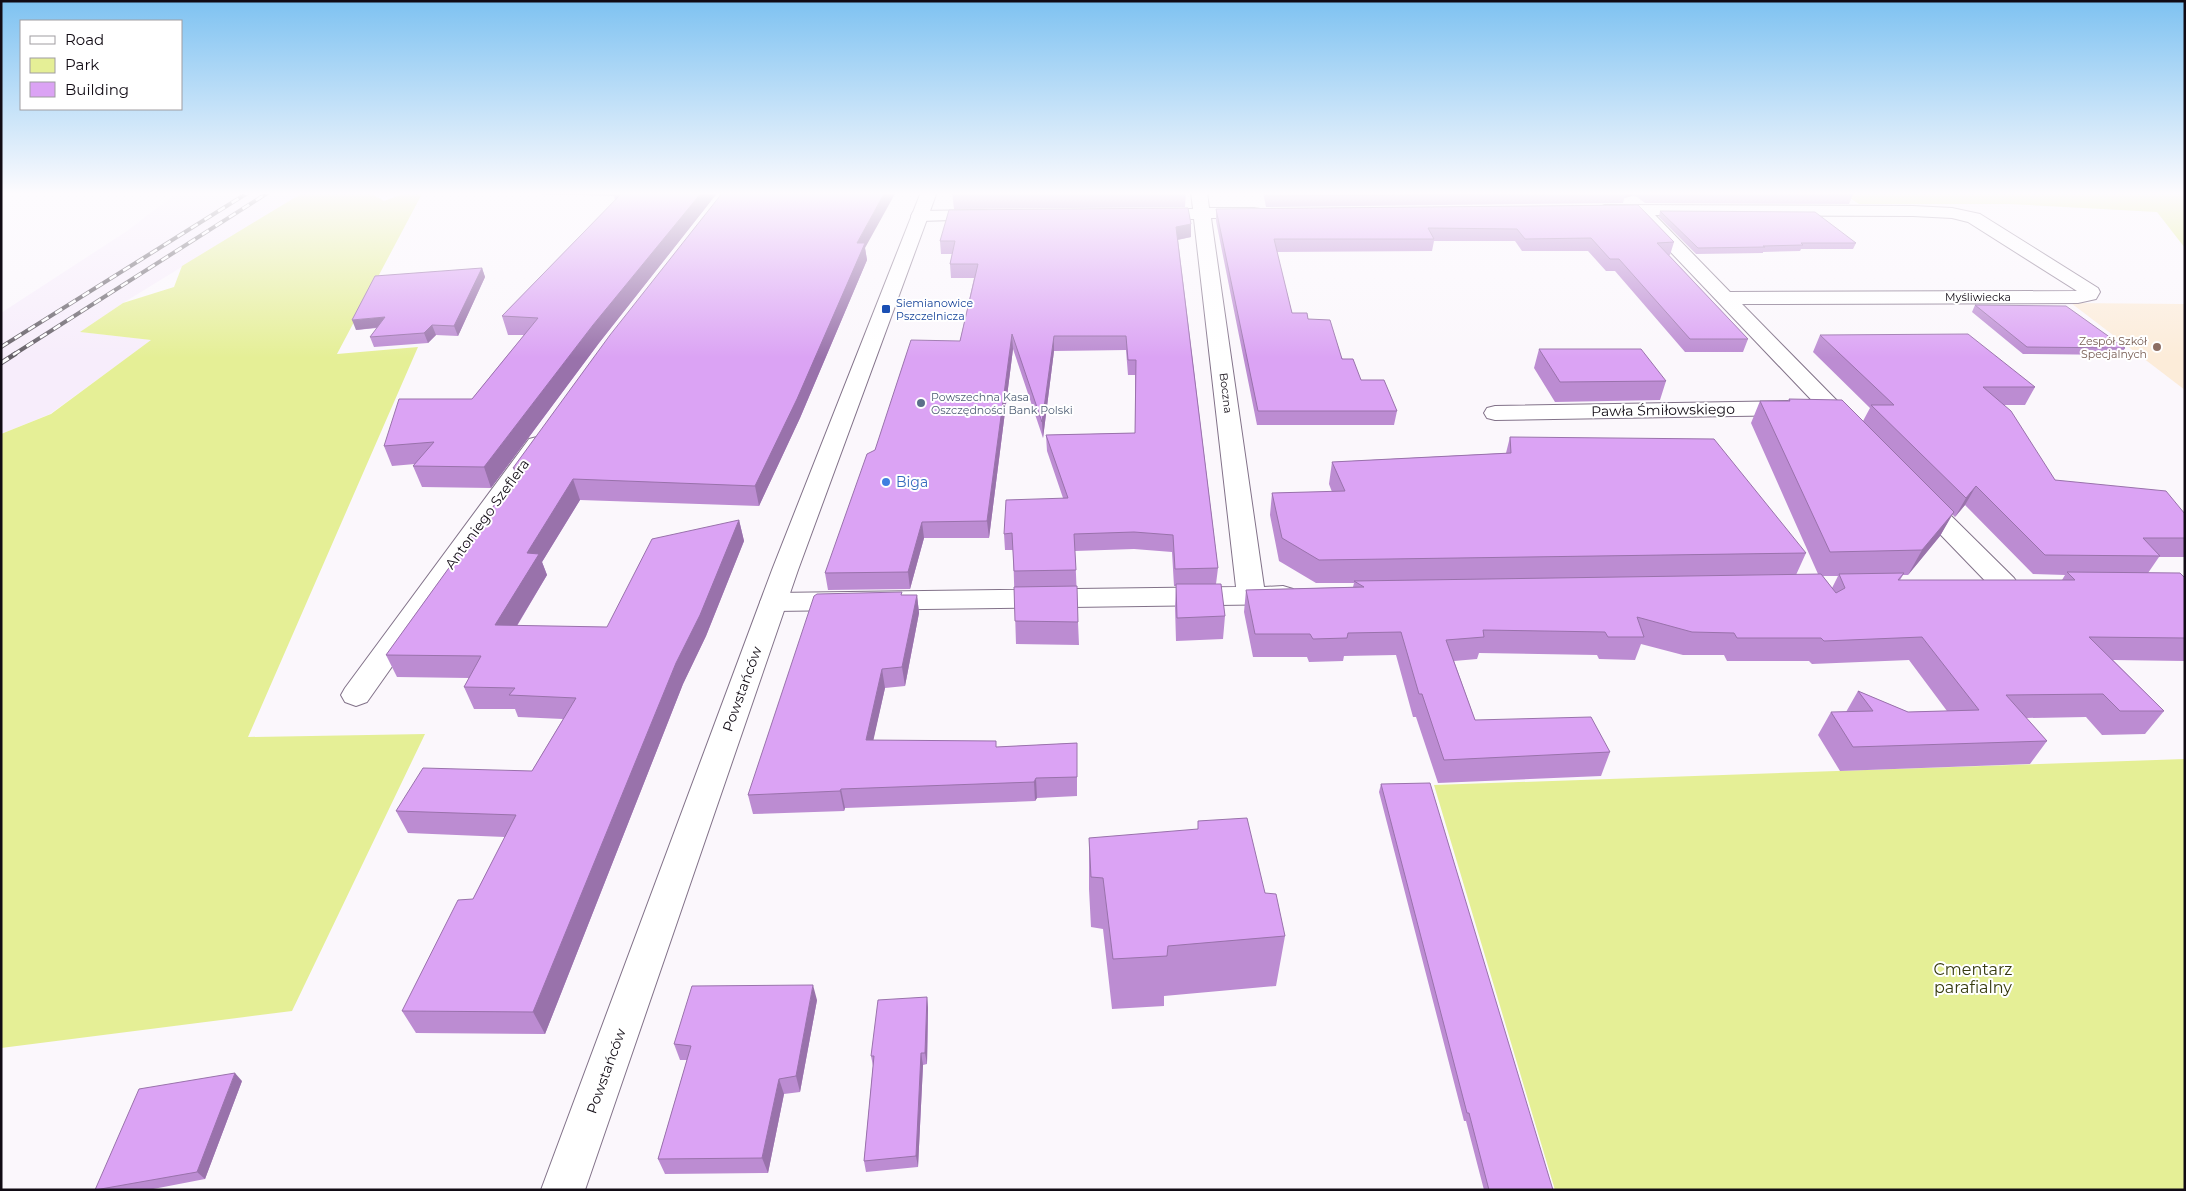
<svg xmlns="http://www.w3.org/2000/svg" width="2186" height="1191" viewBox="0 0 2186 1191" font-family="Montserrat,sans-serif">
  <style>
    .built { fill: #f7edfb }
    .education { fill: #fcecd9 }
    .green { fill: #e5ef96 }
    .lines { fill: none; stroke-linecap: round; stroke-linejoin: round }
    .minor-casing { stroke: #827289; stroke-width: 2 }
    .tertiary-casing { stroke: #827289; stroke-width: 2 }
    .minor { fill: #fff; fill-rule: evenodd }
    .tertiary { fill: #fff; fill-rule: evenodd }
    .rail-far1-casing { stroke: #655f67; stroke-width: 4 }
    .rail-casing { stroke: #655f67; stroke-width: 5 }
    .rail-far1 { stroke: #fff; stroke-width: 2.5; stroke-dasharray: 8; stroke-linecap: butt }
    .rail { stroke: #fff; stroke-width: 3; stroke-dasharray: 9; stroke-linecap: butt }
    .wall { fill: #bc8cd2; fill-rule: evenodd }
    .shaded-wall { fill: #9972ab }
    .building { fill: #dba3f4; stroke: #9972ab }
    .transit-dot { fill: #1a4fb4; stroke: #fff; stroke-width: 2 }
    .education-dot { fill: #8d6e63; stroke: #fff; stroke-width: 2 }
    .service-dot { fill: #5c6f8a; stroke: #fff; stroke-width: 2 }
    .shop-dot { fill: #3f7fe0; stroke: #fff; stroke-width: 2 }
    .labels { text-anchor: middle; stroke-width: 4; stroke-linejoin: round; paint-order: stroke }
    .far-street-label { font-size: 11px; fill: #110b14; stroke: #fff }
    .far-transit-label { font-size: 11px; fill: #164399; stroke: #fff; text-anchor: start }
    .far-education-label { font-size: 11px; fill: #785e54; stroke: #fff; text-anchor: end }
    .far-service-label { font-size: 11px; fill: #4e5e75; stroke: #fff; text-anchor: start }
    .street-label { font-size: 14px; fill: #110b14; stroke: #fff }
    .shop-label { font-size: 14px; fill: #366cbe; stroke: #fff; text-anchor: start }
    .near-park-label { font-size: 16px; fill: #363a0f; stroke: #fff }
  </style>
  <rect width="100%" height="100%" fill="#fbf7fc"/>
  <path class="built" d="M178,192h126l-181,111 -42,29 71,8 -102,74 -49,20v-121l126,-82z"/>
  <path class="education" d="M2071,303l114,1v86z"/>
  <path class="green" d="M304,192h65l15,9 24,-9h15l-86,162 81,-7 -170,390 177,-3 -133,277 -291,37v-614l50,-20 100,-74 -71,-8 43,-29 51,-16 8,-21z
    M1841,192h344v56l-28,-36 -148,-8h-150z
    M2185,759v431h-630l-121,-405z"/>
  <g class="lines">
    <defs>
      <path id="minor" d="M1191,192h16l2,16h45l6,1 2,4 -2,4 -6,1h-43l53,369 19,-1 10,3 4,6 -4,6 -10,3 -509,7 -10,-3 -4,-6 4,-6 10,-3 462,-6 -42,-368h-42l-6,-1 -2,-4 2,-4 6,-1h41z
        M1605,205l308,1 39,2 28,6 118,74 2,4 -4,7 -18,4 -336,1 115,117 3,5 -3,5 -8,2 -8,-2 -199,-209 -2,-4 2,-3 -43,-2 -2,-3 2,-3zM1655,215l258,1 39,2 16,4 109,69 -347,1z
        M984,210l6,1 2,4 -2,4 -71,2 -6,-1 -2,-4 2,-4 6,-1z
        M1795,401l8,2 3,5 -3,5 -8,2 -300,5 -8,-2 -3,-5 3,-5 8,-2z
        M537,437l8,2 4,5 -182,258 -11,4 -11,-4 -4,-7 4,-7 184,-249z
        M1919,491l9,2 86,85 4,6 -4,6 -10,2 -10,-2 -84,-87 -3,-5 3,-5z"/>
      <path id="tertiary" d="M921,192h16l-139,378 -213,620h-44l231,-620z"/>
    </defs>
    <use href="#minor" class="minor-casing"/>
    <use href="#tertiary" class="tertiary-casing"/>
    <use href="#minor" class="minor"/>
    <use href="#tertiary" class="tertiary"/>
    <defs>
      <path id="rail-far1" d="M1,347l248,-155
        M13,355l256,-163"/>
      <path id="rail" d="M1,363l14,-9"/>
    </defs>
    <use href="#rail-far1" class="rail-far1-casing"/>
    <use href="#rail" class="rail-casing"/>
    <use href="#rail-far1" class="rail-far1"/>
    <use href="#rail" class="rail"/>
  </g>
  <path class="wall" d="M496,192h222l-119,151 -108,145 -69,-1 -9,-21 2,-2 -23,2 -8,-20 88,-47 52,-64h-16l-6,-19 113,-116 -1,-4 -117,-3z
    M952,192h234l-1,15 -231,2z
    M1263,192h587l3,2 -4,10 -204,-1 -8,-6 -5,-1 -8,2 -1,5 -357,4z
    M1638,205l36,37 -4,13h-1l79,84 -5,13h-58l-70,-81h-9l-18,-20h-66l-7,-10h-81l-2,10 -155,1 15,61 16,6 53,61 36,31 -3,14h-137l-41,-204v-12z
    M1660,211l196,32 -3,6h-52l-1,2 -37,1v1l-67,1 -37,-37z
    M1191,224v13l-13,3 40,328 -2,16 9,32 -2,23 -47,2 -1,-34 1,-21h-2l-2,-34 -38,-3 -59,2 3,71 1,23 -63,-1 -3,-94h-8l-1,-16 59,-36 -16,-47 -1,-16 89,-2v-58h-7l-2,-25 -72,1 -11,87 -30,-89 -24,189h-65l-14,51 -82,1 -3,-17 50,-123 85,-109 14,-63h-23l-1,-14 2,-10h-11l-1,-13z
    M865,248l2,12 -67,158 -41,88 -179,-6 -38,62 5,13 -30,51 90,1 132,-107 5,21 -38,95 -23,48 -138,350 -129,-1 -14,-22 71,-112 32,-62 -97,-4 -12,-22 136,-40 31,-52 -45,-2 -3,-8h-41l-10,-22 5,-9 -72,-1 -11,-22 130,-180 -3,-7z
    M482,268l3,9 -27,59 -22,-1 -8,8 -54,4 -4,-10 7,-9 -21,2z
    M1975,305l150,43 -4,7 -98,-1 -51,-42z
    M1820,335l215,52 -10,18h-21l51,75 130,34v43h-26l-11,16 37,5v83l-72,-1 51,51 -19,23 -43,1 -16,-18 -60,1 21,23 -17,23 -190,7 -22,-36 13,-23h15l12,-21 50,21 39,-1 -38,-51 -97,4 -3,-3h-82l-3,-6h-41l-42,-11 -6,16 -36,-1 -2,-4 -118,-2 -2,6 -23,2 21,59 135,32 -9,24 -163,7 -22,-66h-3l-17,-62 -52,1 -1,5 -34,1 -2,-5h-54l-9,-45 2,-22 107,-3 1,-4h-38l-37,-22 -9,-46 2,-22 60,-1 -3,-8 3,-22 174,-9 4,-16 296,116 -10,22 22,-1 -67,-151 9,-22h28l1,-2 74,22 7,-13 -57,-56zM1965,505l68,69 32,1 -3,5h-162l3,-5h5l32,-39 12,-22 3,3zM1823,576h15l-6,12z
    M1539,349l127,32 -6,19 -105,2 -21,-34z
    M902,595h15l2,18 -14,73 -20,2 -12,52 124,7 80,-4v53l-40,2 -2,3 -190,7 -1,3 -91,3 -5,-19z
    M1381,784l172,406h-69l-18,-69h-2l-85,-329z
    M1089,838l176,55 20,43 -9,50 -112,10v10l-52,3 -9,-80 -12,-2 -2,-38z
    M927,997l1,11 -1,56 -4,1 -5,102 -52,5 -2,-11 9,-95 -2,-10z
    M817,1000l-17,92 -16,2 -16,79 -103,1 -7,-15 29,-99h-7l-6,-16z
    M242,1081l-37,98 -57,11h-53z"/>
  <path class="shaded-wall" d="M702,192h16l-119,151 -108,145 -7,-21 109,-142z
    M885,192h11l-31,56 2,12 -67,158 -41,88 -4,-20 102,-243z
    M1626,192h7l-1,4 -8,2 -1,5z
    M1191,224v13l-15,3v-13z
    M482,268l3,9 -27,59 -4,-10z
    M385,317l4,9 -33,4 -4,-10z
    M432,325l4,10 -8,8 -4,-10z
    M1012,334l1,15 -24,189 -2,-17z
    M1054,336v15l-11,87 -1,-16z
    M573,479l7,21 -38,62 5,13 -43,72 -9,-22 32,-72z
    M1976,486l-11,19 -10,12 11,-19z
    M1954,512l-14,24 -32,39 14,-25z
    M739,520l5,21 -38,95 -23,48 -138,350 -12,-22 143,-349z
    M922,522l2,16 -14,51 -2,-17z
    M917,595l2,18 -14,73 -3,-19z
    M882,669l3,19 -16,72 -3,-20z
    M1036,778l1,20 -2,3 -1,-19z
    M841,789l4,19 -1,3 -4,-20z
    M813,985l4,15 -17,92 -4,-16z
    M927,997l1,11 -1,56 -2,-11z
    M921,1053l2,12 -5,102 -2,-11z
    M235,1073l7,8 -37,98 -8,-7z
    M779,1079l5,15 -16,79 -6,-15z"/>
  <path class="building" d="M623,192h79l-109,133 -109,142 -71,-1 21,-24 -50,4 15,-47h73l66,-81 -36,-2z
    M723,192h162l-28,51h8l-68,156 -42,87 -182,-7 -46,74 12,1 -44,71 112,2 45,-88 87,-19 -39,95 -24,48 -143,349 -131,-1 56,-111 15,-1 43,-84 -120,-4 27,-43 109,3 44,-73 -67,-3 6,-7 -51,-1 17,-31 -95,-1 135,-187h-8l97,-133z
    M1266,192h360l-1,1 -358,3z
    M1646,192h204l3,2 -205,-1z
    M1638,205l36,37 -17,1 91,96h-58l-71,-80h-9l-19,-21 -66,1 -8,-10 -89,-1 6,11h-160l18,74h15l1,6 22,1 12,39h11l8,21h23l13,31h-139l-42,-202z
    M1188,208l3,16 -15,3 42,341 -43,1 -2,-34 -39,-3 -60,2 2,36 -62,1 -2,-38 -8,1 2,-34 62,-2 -22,-63 89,-2 1,-73h-8l-2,-24h-72l-12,86 -30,-88 -25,187 -65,1 -14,50 -83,1 42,-119 8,-4 36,-110 49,1 18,-77h-28l5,-23h-15l9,-31z
    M1660,211l155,1 41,31h-55l2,2 -40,1 2,1 -67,1z
    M482,268l-28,58 -22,-1 -8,8 -54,4 15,-20 -33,3 23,-44z
    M1975,305l91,1 59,42 -98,-1z
    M1968,334l67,53h-52l28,24 44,69 111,11 19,23v24h-42l17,18 -115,-1 -69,-69 -10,12 -95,-93h23l-74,-70z
    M1539,349h102l25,32 -106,1z
    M1789,399l53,1 112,112 -32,38 -92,2 -70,-151h30z
    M1510,437l204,2 92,114 -487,7 -37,-22 -10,-45 73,-2 -13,-29 179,-9z
    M2067,572l113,1 5,5v60l-96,-1 75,74h-44l-17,-17 -97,1 41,46 -194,6 -22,-35 42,-1 -15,-20 50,21 71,-2 -57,-73 -98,4 -3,-3h-84l-3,-5 -42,-1 -55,-15 7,20h-36l-3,-5 -122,-2 1,7 -38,3 29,80 116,-3 19,35 -166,8 -22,-66h-3l-18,-62 -53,1 -1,5 -34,1 -3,-5h-55l-9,-44 118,-3 -10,-6 467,-7 15,19 9,-5 -6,-14 65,-1 -6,7h177z
    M1176,584h45l4,32 -48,2z
    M1077,586l1,36 -63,-1 -1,-34z
    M902,592l-1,3h16l-15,72 -20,2 -16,71 130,1v6l81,-4v34l-41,1 -2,4 -193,7 -1,2 -92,4 66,-199 3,-2z
    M1430,783l116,384 7,23h-64l-20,-77h-2l-86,-329z
    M1247,818l18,75 11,1 9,42 -117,10 -1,10 -54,3 -10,-81 -12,-1 -2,-39 109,-9v-8z
    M813,985l-17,91 -17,3 -17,79 -104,1 33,-113 -17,-2 18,-58z
    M927,997l-2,56h-4l-5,103 -52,5 10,-105h-3l7,-56z
    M235,1073l-38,99 -102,18 44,-101z"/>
  <linearGradient id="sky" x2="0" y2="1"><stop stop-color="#7ec2f1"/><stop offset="0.54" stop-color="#fdfbfe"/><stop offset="1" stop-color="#fdfbfe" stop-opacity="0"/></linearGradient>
  <rect width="2186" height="358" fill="url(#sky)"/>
  <rect class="transit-dot" x="881" y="304" width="10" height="10" rx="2.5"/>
  <circle class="education-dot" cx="2157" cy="347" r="5"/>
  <circle class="service-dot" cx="921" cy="403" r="5"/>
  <circle class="shop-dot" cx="886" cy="482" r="5"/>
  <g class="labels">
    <g class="far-street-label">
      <text x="1978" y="301">Myśliwiecka</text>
      <text transform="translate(1226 393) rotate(83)" y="4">Boczna</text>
    </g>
    <g class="far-transit-label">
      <text x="896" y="307">Siemianowice<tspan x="896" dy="13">Pszczelnicza</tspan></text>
    </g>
    <g class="far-education-label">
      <text x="2147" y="345">Zespół Szkół<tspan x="2147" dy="13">Specjalnych</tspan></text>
    </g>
    <g class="far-service-label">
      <text x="931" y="401">Powszechna Kasa<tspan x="931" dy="13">Oszczędności Bank Polski</tspan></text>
    </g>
    <g class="street-label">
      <text transform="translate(1663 410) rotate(-1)" y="5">Pawła Śmiłowskiego</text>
      <text transform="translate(487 514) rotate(-54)" y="5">Antoniego Szeflera</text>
      <text transform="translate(742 689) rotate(-70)" y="5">Powstańców</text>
      <text transform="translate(606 1071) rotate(-70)" y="5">Powstańców</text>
    </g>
    <g class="shop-label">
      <text x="896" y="487">Biga</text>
    </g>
    <g class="near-park-label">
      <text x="1973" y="975">Cmentarz<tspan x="1973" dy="18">parafialny</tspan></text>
    </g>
  </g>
  <rect width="2186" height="1191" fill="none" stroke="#110b14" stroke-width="5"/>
  <rect x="20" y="20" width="162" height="90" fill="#ffffff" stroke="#a09da1"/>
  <rect x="30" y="36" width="25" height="8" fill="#ffffff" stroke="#a09da1"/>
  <text x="65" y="45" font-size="15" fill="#110b14">Road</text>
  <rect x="30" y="58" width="25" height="15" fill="#e5ef96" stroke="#a09da1"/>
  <text x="65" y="70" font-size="15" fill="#110b14">Park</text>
  <rect x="30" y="82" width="25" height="15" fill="#dba3f4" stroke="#a09da1"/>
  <text x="65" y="95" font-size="15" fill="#110b14">Building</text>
</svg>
